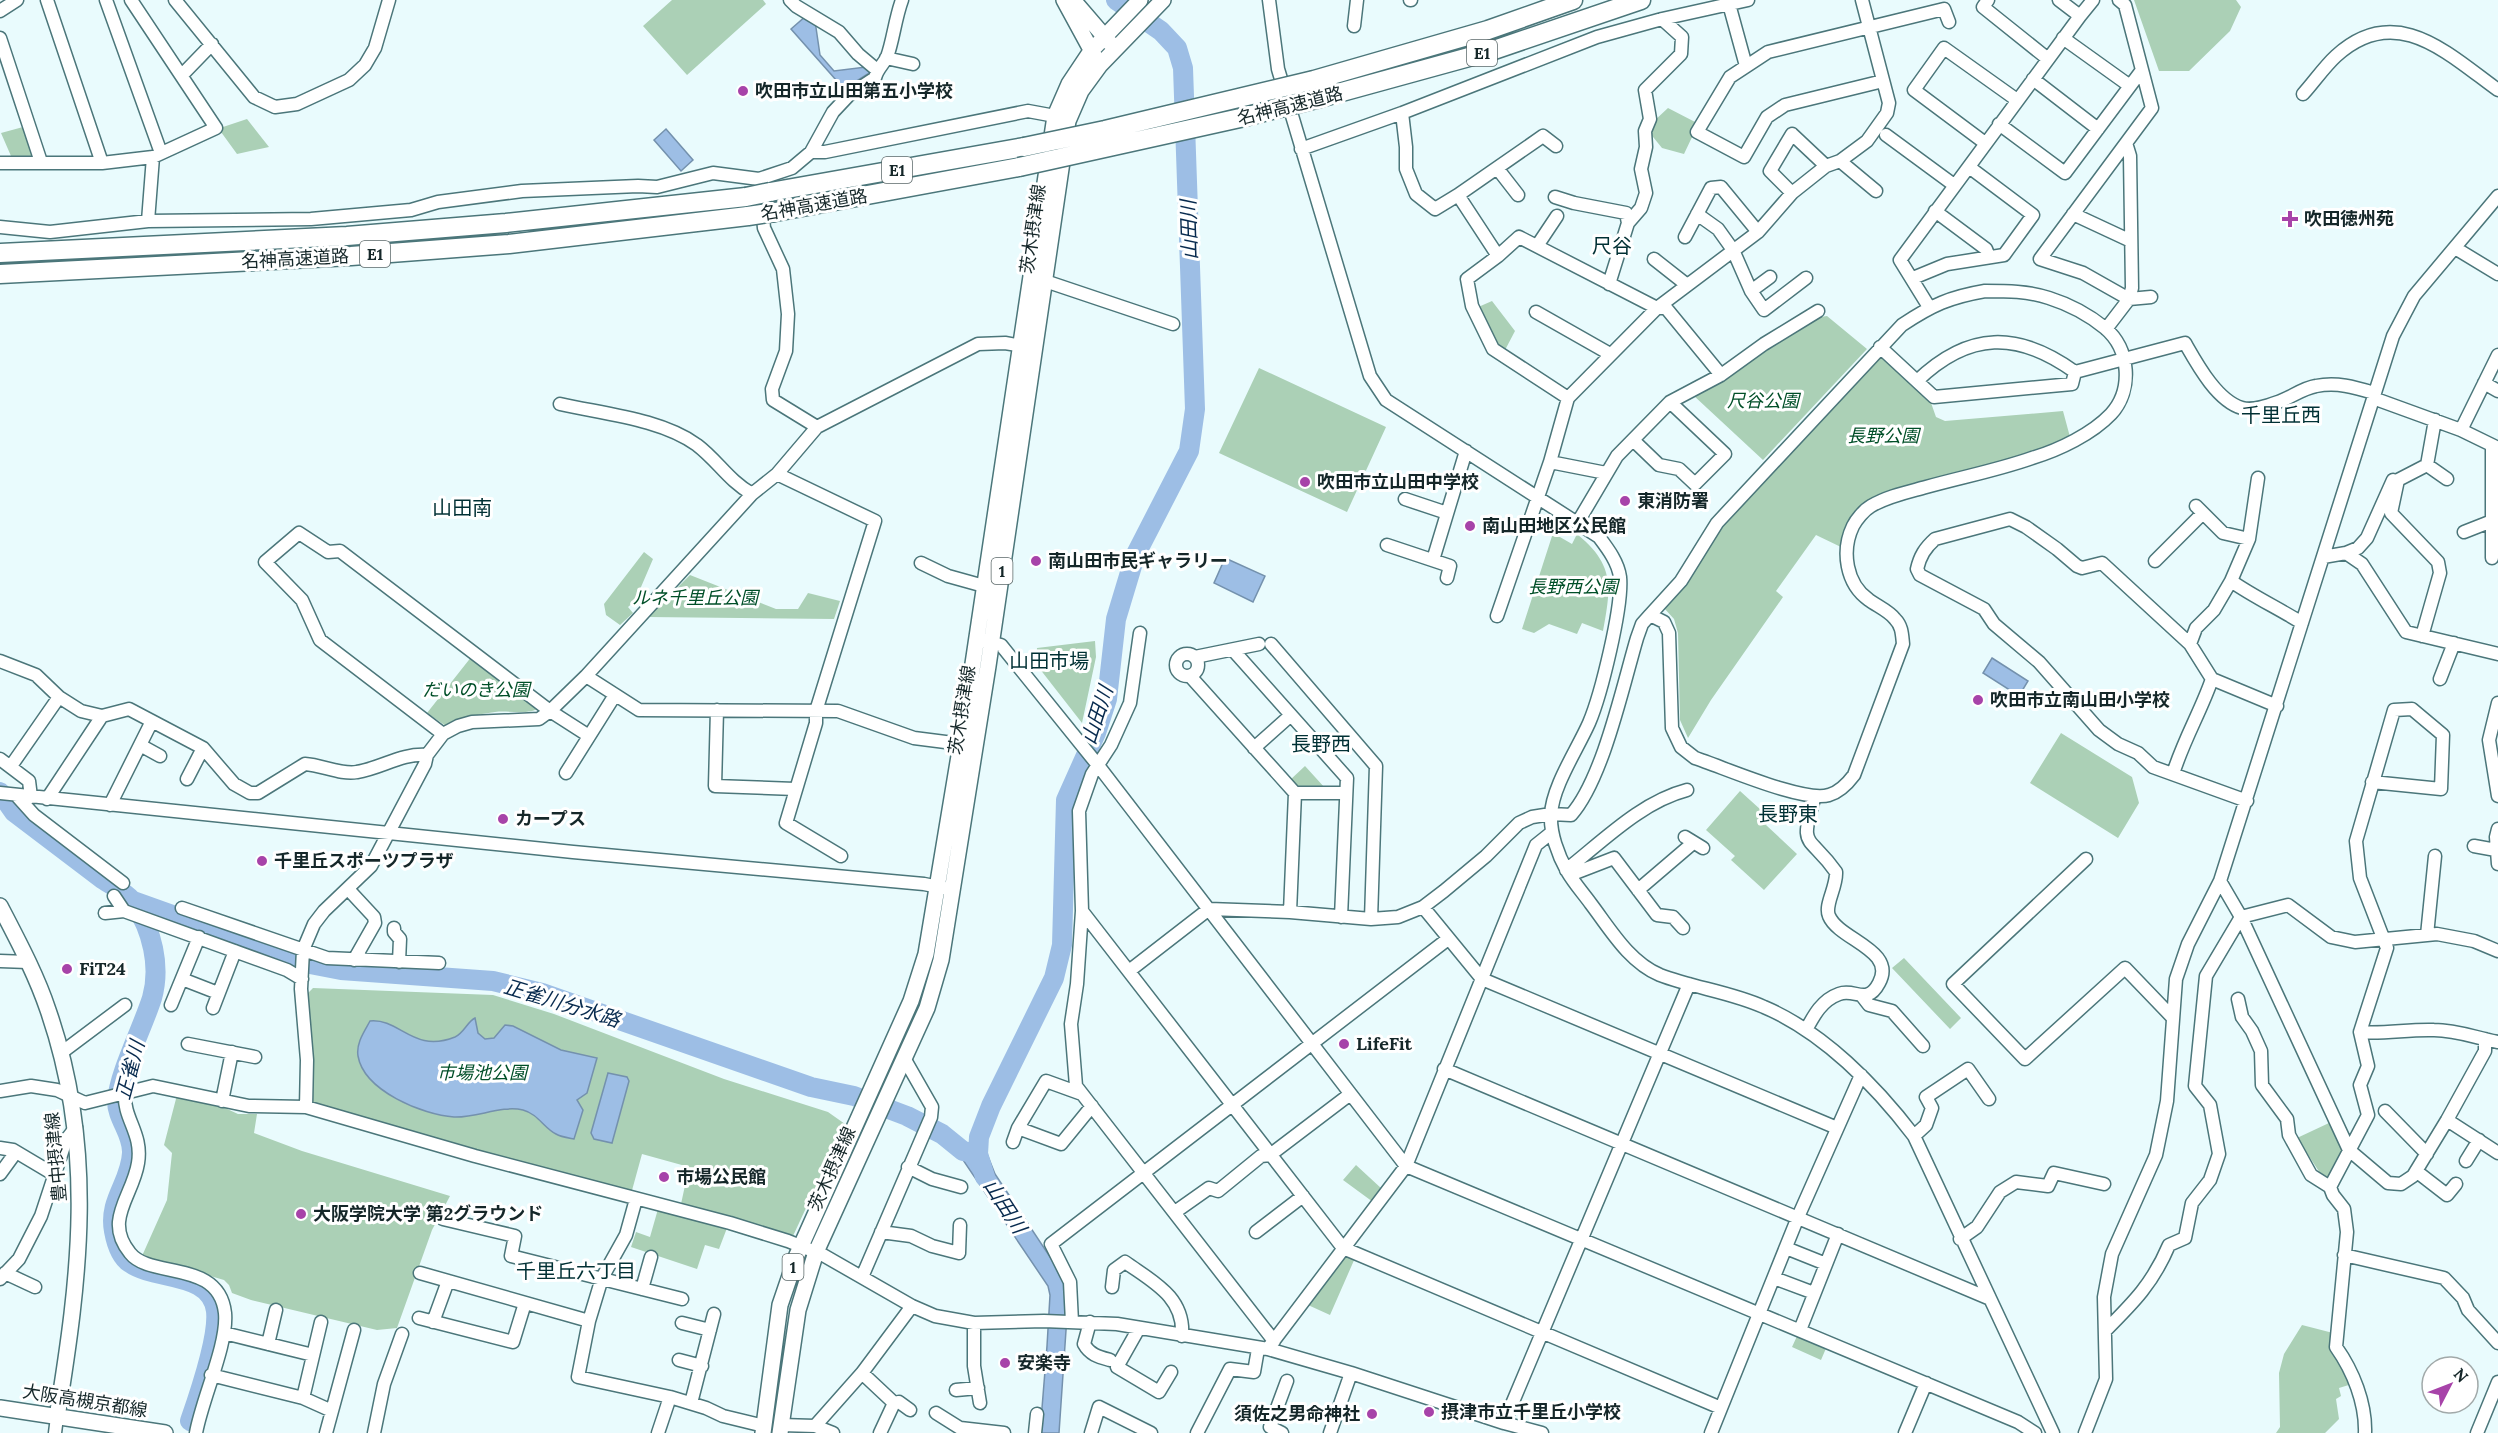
<svg xmlns="http://www.w3.org/2000/svg" width="2498" height="1433" viewBox="0 0 2498 1433" font-family="Lora,'Noto Sans JP',serif">
  <style>
    .green { fill: #abd0b6 }
    .water { fill: #9dbee5; stroke: #7491ad; stroke-width: 1.5 }
    .lines { fill: none; stroke-linecap: round; stroke-linejoin: round }
    .river { stroke: #9dbee5; stroke-width: 20 }
    .minor-casing { stroke: #4b767a; stroke-width: 15 }
    .major-casing { stroke: #4b767a; stroke-width: 18 }
    .highway-casing { stroke: #4b767a; stroke-width: 21 }
    .minor { stroke: #fff; stroke-width: 12 }
    .major { stroke: #fff; stroke-width: 15 }
    .highway { stroke: #fff; stroke-width: 18 }
    .highway-bridge-casing { stroke: #4b767a; stroke-width: 21; stroke-linecap: butt }
    .highway-bridge { stroke: #fff; stroke-width: 18 }
    .poi-dot { fill: #a743a9; stroke: #fff; stroke-width: 2 }
    .labels { text-anchor: middle; stroke-width: 6; stroke-linejoin: round; paint-order: stroke }
    .shield { fill: #fff; stroke: #5b6869; stroke-width: 1.5 }
    .shield-label { font-size: 16px; font-weight: bold; fill: #152729 }
    .poi-label { font-size: 18px; font-weight: bold; fill: #152729; stroke: #fff; text-anchor: start }
    .street-label { font-size: 18px; fill: #152729; stroke: #fff }
    .park-label { font-size: 18px; font-style: italic; fill: #004f28; stroke: #fff }
    .water-label { font-size: 20px; font-style: italic; fill: #072a4e; stroke: #fff }
    .neighbourhood-label { font-size: 20px; fill: #003034; stroke: #fff }
  </style>
  <rect width="100%" height="100%" fill="#e9fbfd"/>
  <path class="green" d="M672,0h91l3,4 -79,71 -44,-49z
    M2134,0h102l5,7 -11,24 -41,40h-30z
    M1668,108l29,15 -6,10 2,2 -9,19 -22,-6 -13,-16 5,-11z
    M247,119l22,28 -32,7 -16,-22 2,-5z
    M23,127l9,29h-21l-10,-23z
    M1492,301l23,30 -11,21 -7,-2 -21,-42z
    M1827,316l40,33 -104,111 -70,-65 120,-77z
    M1878,355l5,1 47,44 6,17 9,4 118,-10 7,26 -38,17 -167,50 -22,44 -27,-13 -40,56 7,6 -72,103 -23,38 -8,-18 -2,-87 -4,-14 -10,-11 57,-81z
    M1259,368l127,59 -39,85 -128,-59z
    M1553,533l19,11 5,-10c38,31 34,53 26,97l-21,-8 -5,11 -28,-10 -15,9 -12,-4z
    M644,552l9,7 -18,42 -7,6 5,6 -13,12 -14,-10 -2,-11z
    M690,575l86,34h22l10,-16 32,8 -6,18 -186,-2z
    M1095,641l1,16 -14,66 -46,-59 1,-16z
    M472,656l69,51c-13,9 -31,3 -46,5 -18,2 -33,7 -49,14l-19,-13z
    M2061,733l71,44 7,26 -21,35 -88,-55z
    M1305,766l20,22 -27,-1 -9,-6z
    M1740,791l31,28 -5,6 31,29 -33,36 -33,-30 4,-4 -29,-26z
    M941,917l-2,27 -18,60 -107,232h-3l118,-267z
    M1904,958l57,60 -11,11 -58,-61z
    M313,988l180,7 61,19 170,65 104,33 17,12 -52,112 -112,-32 8,-37 -47,-13 -11,40 -320,-88 -5,-111z
    M177,1095l48,13 13,6h19l-3,19 48,18 148,45 -18,34 -35,98 -20,2 -126,-30 -19,-7 -3,-8 -5,-5 -82,-24 25,-56 5,-47 -8,-8z
    M2329,1123l14,29 -10,22 -6,3 -7,-4 -23,-35z
    M1356,1165l26,24 -9,13 -30,-22z
    M658,1209l69,19 -8,21 -14,-4 -8,24 -66,-22 5,-15 14,5z
    M1347,1255l8,3 -25,57 -22,-10z
    M2302,1325l31,8 19,51 -13,4 2,8 -5,3 3,20 -14,14h-49l4,-6 -1,-54 5,-19z
    M1798,1334l29,12 -6,14 -29,-13z"/>
  <path class="water" d="M806,16l9,5 5,34 14,16 32,-4 5,5 -27,17 -53,-60z
    M666,129l27,31 -12,11 -27,-31z
    M1225,558l40,18 -12,26 -39,-19z
    M1992,658l36,23 -9,15 -36,-23z
    M475,1018l3,15 7,6 9,-1 11,-13 8,1 48,24 36,8 -10,35 -10,7 6,10 -9,29c-5,-1 -13,-2 -18,-5 -12,-6 -18,-20 -33,-24 -22,-5 -46,8 -69,7 -31,-2 -90,-26 -96,-61 -2,-13 6,-24 12,-35 30,-3 43,33 85,16 9,-4 12,-15 20,-19z
    M608,1073l19,4 2,4 -17,62 -18,-4 -3,-6z
    M966,1150l21,4 8,20 69,104 4,23 -9,132h-19l7,-87 3,-51 -2,-9 -85,-126z"/>
  <g class="lines">
    <path class="river" d="M0,792l14,20c29,22 58,44 87,66 10,7 26,15 33,25 18,27 27,63 18,95 -9,29 -33,75 -35,103 0,18 16,33 15,52 -1,29 -24,47 -18,78 2,11 7,26 16,32 25,18 81,8 86,48 3,27 -17,84 -26,110
      M133,901l177,63 31,6 152,11 49,12 269,94 43,9 53,20 35,18 21,17 15,3
      M985,1177l-7,-23 1,-17 12,-31 63,-128 8,-33 4,-145 30,-67 11,-34 9,-80 19,-63 54,-105 6,-42 -12,-341 -6,-20 -16,-17 -45,-31"/>
    <defs>
      <path id="minor" d="M47,0l55,163
        M106,0l55,153
        M175,0l79,97 21,10 22,-3 52,-24 16,-15 10,-17 14,-48
        M790,0l6,6 43,26 19,22 19,16
        M1269,0l9,69 92,307 16,24 213,137c9,12 19,25 21,40 3,29 -19,118 -31,146 -12,27 -37,64 -38,92 -1,18 7,40 16,56 7,12 16,22 24,33 19,25 38,58 69,71 34,13 71,17 104,32 59,25 112,79 150,129l139,297
        M1410,0h1
        M1988,0l-5,7 65,52
        M2059,0l21,16 13,-16
        M2119,0l6,5 27,103 -112,151 43,14 46,26 22,-2
        M1729,4l17,62
        M0,11l17,-11
        M1354,26l3,-26
        M0,38l41,124
        M2063,38l67,48
        M886,58l27,6
        M182,75l30,-31
        M2033,79l65,50
        M1883,81l-98,24 -18,12 -23,40 -47,-25 33,-55 38,-25 176,-43 5,13
        M2303,94c11,-12 21,-27 33,-38 60,-55 112,-2 162,34
        M1402,113l4,34v22l10,25 19,15 23,-14 40,61 -31,23 5,27 21,43 75,49
        M1999,124l66,49 77,-103
        M1886,135l68,50
        M1985,143l-71,-53 30,-42 73,52
        M1301,149l101,-36 195,-76 65,-18 86,-19
        M811,152h14l203,-41 27,5
        M1840,161l36,30
        M0,163h102l51,-6 63,-29 -85,-128
        M1497,168l21,27
        M760,187l4,41 19,41 5,45 -2,37 -14,38 1,11 44,27
        M1792,193l-22,-22 22,-37 34,32
        M1458,195l85,-59 13,10
        M1555,197l19,6 52,10 2,10
        M1935,211l51,38 3,8
        M1697,214l21,15 15,21 18,41 13,19 42,-32
        M2073,214l58,27
        M148,221l5,-64
        M0,227l50,5 98,-11 163,-2 100,-9 27,-8 84,-11 116,-5 19,1 56,-14 46,6 33,-11 19,-16 22,-40 16,-17 26,-17c2,-9 8,-13 12,-21 6,-16 8,-38 15,-57
        M1685,237l26,-49 10,-1 37,45
        M1537,246l20,-30
        M2455,248l43,26
        M1498,256l21,-19 138,71h9l55,67
        M1654,259l33,26
        M1913,278l34,-14 57,-9 29,-40 -64,-48
        M1045,281l128,43
        M1609,284l19,-61 13,-15 5,-15 -5,-24 5,-22 -1,-16 5,-12 -5,-29 36,-36 1,-17 -20,-18
        M1751,291l19,-14
        M1985,291c22,0 43,0 64,7 19,6 40,17 56,30 25,21 28,62 6,86 -19,20 -52,36 -79,44 -34,12 -70,19 -106,29 -18,5 -38,9 -55,19 -7,4 -15,14 -18,20 -12,25 -7,58 16,74 8,6 20,11 26,19 7,7 7,15 8,25l-49,131c-6,8 -14,17 -25,20 -25,8 -106,-28 -134,-37l-14,-11 -9,-19 -3,-95 -5,-11 -14,-7 31,-34 36,-58 185,-198c30,-20 48,-28 83,-34z
        M1929,307l-29,-47 180,-244
        M1536,312l74,42
        M2106,329l23,-30 3,-11 -2,-132 -4,-13
        M1880,347l54,50 138,-13 3,-12
        M1917,381c52,-50 101,-50 158,-9l110,-29c12,21 32,58 57,65 11,3 25,-2 36,-6 12,-4 25,-14 38,-16 21,-4 38,1 58,7
        M2484,383l14,8
        M2373,398l88,32 37,18
        M560,404c44,10 101,15 137,41 21,16 31,35 55,49
        M2461,430l37,-75
        M1633,440l26,25 20,4 16,15 30,-30 -55,-52
        M2427,465l20,14
        M1606,473l-56,-11 18,-64 89,-90 101,-76 34,-39 34,-27 14,-5 27,-20 20,-28 2,-10 -27,-103
        M777,474l98,47 -59,190v12l-30,100 55,33
        M1405,499l42,14
        M2196,506l27,27 26,6
        M1578,522l39,-66 53,-54 51,-27 43,-31 54,-33
        M2464,532l28,-11
        M1387,545l63,21 -3,12
        M2346,553l12,-5 9,-10 26,-58
        M2323,557l23,-4 16,11 44,68 92,22
        M2492,558v-112
        M1433,560l33,-109
        M2155,561l48,-48
        M921,563l27,13 36,10
        M2231,581c23,16 47,27 71,42
        M1497,616l53,-154
        M1140,633l-10,70 -19,42 -19,29 -13,37 3,100 -5,73 -6,40 5,62 198,255
        M2422,636l18,-63 -2,-11 -47,-49 7,-33 29,-15 8,-45
        M984,641l17,4 96,119 309,402 612,256 17,11
        M1271,644l105,122 -5,153
        M2190,644l6,-16 18,-18 17,-29 18,-42 9,-61
        M1233,650l114,128 -6,139
        M1176 665a11 11 0 1 1 22 0a11 11 0 1 1-22 0Z
        M1195,657l64,-13
        M0,661l36,14 23,22 22,14 21,5 27,-7 74,39 31,36 16,9h8l47,-29c17,1 36,11 52,8 25,-4 44,-19 70,-17
        M586,676l53,34 199,1 76,27 47,6
        M1190,676l105,117 -5,119
        M2440,679l14,-36
        M2498,703l-9,37 9,56
        M717,710l-2,76 80,3
        M443,734l-123,-94 -18,-40 -37,-38 34,-29 29,19 12,-1 210,160 39,25
        M140,745l20,11
        M1254,748l37,-33
        M0,759l29,22 2,16
        M11,766l48,-69
        M566,773l49,-78
        M2173,774c10,-33 28,-63 39,-95
        M187,779l16,-31
        M0,793l573,59 351,32 20,4
        M1295,793h51
        M16,795l18,20 89,68
        M47,799l55,-83
        M2247,801l-94,-34 -15,-14 -20,-9 -19,-14 -60,-68 -45,-38 -10,-15 -64,-34 -3,-6c3,-13 8,-21 18,-30l75,-20 16,8 31,22 20,17 5,2 20,-5 88,81 22,35 65,27
        M110,805l42,-84
        M2498,829l-2,8 2,27
        M1685,837l18,11
        M2474,846l22,4
        M2086,859l-133,125 72,75 100,-91 48,50
        M1566,870c37,-29 75,-68 121,-80
        M1570,875l44,-17 43,57 16,2 10,11
        M2220,881l21,36 108,233 39,33 13,1 12,-8 34,-56 38,-69v-12
        M348,889l26,28 1,6 -21,37
        M1638,890l55,-47
        M114,896l10,15
        M1423,907l59,72 355,149
        M182,908l145,50 112,5
        M1082,911l261,337 378,160
        M105,913l19,-2 163,59 15,9
        M394,928v4l6,7 -1,23
        M2427,935l8,-79
        M0,961l28,1
        M1129,971l80,-62 81,3 81,7 27,-2 25,-10 21,-16 42,-35 33,-33 13,-6 19,-3 20,1c32,-36 52,-130 66,-177l5,-14 8,-9
        M182,979l36,14
        M1862,996l7,9 23,6 31,35
        M2238,999l4,18 10,14 9,20 1,34 25,34 2,16 22,40 19,12 3,8 11,14 3,23 -11,115c17,24 30,56 29,86
        M171,1005l28,-68
        M213,1008l22,-57
        M1806,1030c8,-15 16,-30 33,-36 16,-6 28,12 40,-11 18,-33 -40,-43 -50,-67 -5,-11 8,-29 7,-44 -27,-39 -38,-21 -21,-76
        M2360,1032c25,2 49,-3 74,-2 23,0 42,8 64,12
        M188,1044l67,13
        M61,1053l64,-48
        M1444,1069l544,229
        M0,1091l31,-5 26,4 28,13 68,-17 96,20 57,1 169,49 255,67 58,18 35,14 89,51 23,10 39,7 70,-2 73,3 151,25 83,24 153,50 38,10
        M125,1093c-2,26 18,40 13,70 -5,33 -35,57 -8,90 20,26 89,6 95,60 3,31 -23,86 -29,120
        M222,1101l10,-49
        M306,1107l1,-47 -6,-71 2,-39 11,-26 10,-13 47,-45 54,-102 2,-9 16,-21 15,-8 14,-4 67,-3 11,-8 36,-35 166,-182 25,-20 40,-47 161,-83 27,-1 23,4
        M2385,1111l42,43
        M2447,1120l51,33
        M1018,1128l43,16 31,-38
        M1914,1136l12,-11 6,-17 -6,-11 42,-28 21,30
        M1013,1142l5,-14 28,-47 36,13
        M0,1148l13,2 42,25
        M2466,1161l13,-21
        M908,1167l24,12 29,8
        M2416,1171l31,24 9,-11
        M0,1174l16,-22
        M2330,1187l38,-72 -8,-30 8,-19 -8,-34 27,-84 -27,-70 -4,-37 38,-131 18,-1 31,26 -2,54 -69,-7
        M636,1199l-10,36 -24,43 -13,43 -11,56 92,20 36,11 17,8 41,10
        M1175,1212l34,-24 9,3 43,-35 9,-1 79,-60
        M443,1219l72,17 -4,20 171,43
        M881,1232l30,4 21,10 27,7 1,-28
        M1256,1232l47,-36
        M1960,1239l17,-12 23,-35 16,-10 32,4 6,-13 50,11
        M1786,1248l40,16
        M2344,1255l100,23 19,20 5,12 30,33
        M5,1273l30,14
        M420,1273l169,48
        M862,1277l69,-160 1,-10 -28,-49
        M1774,1278l40,15
        M0,1279l19,-20 22,-43 25,-76 10,-13
        M1112,1287l2,-17 11,-8c28,20 60,35 57,74
        M642,1289l9,-32
        M419,1318l94,24 12,-39
        M433,1322l15,-41
        M1072,1322l-2,-40 -19,-38 397,-305
        M1090,1322l-6,22c6,11 15,13 26,16
        M682,1323l28,7
        M974,1323v43l6,37
        M1139,1328l-22,39 42,25 12,-20
        M1800,1330l38,-96
        M2105,1331c29,-29 48,-48 64,-86l16,-7 7,-35 18,-23 9,-26 -9,-49 -15,-19 11,-110 35,-59 47,-12 43,32 24,5 82,-8 37,7 24,10
        M224,1333l89,22
        M268,1344l8,-34
        M1269,1347l137,-181 130,-321 15,-12
        M679,1360l23,6
        M862,1373l32,30 5,-1 11,8
        M211,1375l92,23 29,13
        M956,1390l22,-2
        M303,1398l18,-76
        M691,1403l23,-89
        M936,1413l24,15 44,5
        M1504,1423l185,-439
        M781,1425l34,1 18,7
        M815,1426l47,-53 50,-67
        M55,1433l2,-16
        M326,1433l28,-103
        M374,1433l10,-49 18,-50
        M658,1433l12,-36
        M880,1433l14,-30
        M1035,1433l2,-19
        M1091,1433l8,-26 52,26
        M1197,1433l33,-64 24,3 4,-23
        M1282,1433l-12,-6 17,-46
        M1330,1433l21,-60
        M1711,1433l87,-216 63,-142
        M1905,1433l21,-50
        M2085,1433l21,-54 -2,-82 8,-43 44,-99 11,-54 9,-122 12,-35 32,-63 173,-545 21,-40 84,-100
        M2477,1433l21,-51"/>
      <path id="major" d="M1064,0l31,57
        M1073,0l37,43
        M0,906c17,33 36,68 48,104 48,138 32,266 9,407
        M0,1408l165,25
        M763,1433l17,-128 17,-50 114,-254 15,-47 35,-210 94,-628 14,-32 22,-33 49,-51
        M780,1433l18,-123 18,-58 111,-244 14,-48 47,-294 80,-545 13,-30 19,-26 63,-65"/>
      <path id="highway" d="M1314,80l174,-50 85,-30
        M1320,98l171,-47 150,-51
        M770,192l254,-45
        M775,212l244,-45
        M0,253l347,-17 159,-13 240,-26
        M0,274l351,-18 158,-12 239,-28"/>
    </defs>
    <use href="#minor" class="minor-casing"/>
    <use href="#major" class="major-casing"/>
    <use href="#highway" class="highway-casing"/>
    <use href="#minor" class="minor"/>
    <use href="#major" class="major"/>
    <use href="#highway" class="highway"/>
    <defs>
      <path id="highway-bridge" d="M1024,147l81,-17 209,-50
        M1019,167l221,-49 80,-20
        M746,197l24,-5
        M748,216l27,-4"/>
    </defs>
    <use href="#highway-bridge" class="highway-bridge-casing"/>
    <use href="#highway-bridge" class="highway-bridge"/>
  </g>
  <g class="poi-dot">
    <circle cx="743" cy="91" r="6"/>
    <path d="M2287 210h6v6h6v6h-6v6h-6v-6h-6v-6h6z"/>
    <circle cx="1305" cy="482" r="6"/>
    <circle cx="1625" cy="501" r="6"/>
    <circle cx="1470" cy="526" r="6"/>
    <circle cx="1036" cy="561" r="6"/>
    <circle cx="1978" cy="700" r="6"/>
    <circle cx="503" cy="819" r="6"/>
    <circle cx="262" cy="861" r="6"/>
    <circle cx="67" cy="969" r="6"/>
    <circle cx="1344" cy="1044" r="6"/>
    <circle cx="664" cy="1177" r="6"/>
    <circle cx="301" cy="1214" r="6"/>
    <circle cx="1005" cy="1363" r="6"/>
    <circle cx="1429" cy="1412" r="6"/>
    <circle cx="1372" cy="1414" r="6"/>
  </g>
  <g class="labels">
    <g class="shield">
      <rect x="1467" y="40" width="30" height="26" rx="4.5"/>
      <rect x="882" y="157" width="30" height="26" rx="4.5"/>
      <rect x="360" y="241" width="30" height="26" rx="4.5"/>
      <rect x="991.5" y="558" width="21" height="26" rx="4.5"/>
      <rect x="782.5" y="1254" width="21" height="26" rx="4.5"/>
    </g>
    <g class="shield-label">
      <text x="1482" y="59">E1</text>
      <text x="897" y="176">E1</text>
      <text x="375" y="260">E1</text>
      <text x="1002" y="577">1</text>
      <text x="793" y="1273">1</text>
    </g>
    <g class="poi-label">
      <text x="755" y="97">吹田市立山田第五小学校</text>
      <text x="2304" y="225">吹田徳州苑</text>
      <text x="1317" y="488">吹田市立山田中学校</text>
      <text x="1637" y="507">東消防署</text>
      <text x="1482" y="532">南山田地区公民館</text>
      <text x="1048" y="567">南山田市民ギャラリー</text>
      <text x="1990" y="706">吹田市立南山田小学校</text>
      <text x="515" y="825">カープス</text>
      <text x="274" y="867">千里丘スポーツプラザ</text>
      <text x="79" y="975">FiT24</text>
      <text x="1356" y="1050">LifeFit</text>
      <text x="676" y="1183">市場公民館</text>
      <text x="313" y="1220">大阪学院大学 第2グラウンド</text>
      <text x="1017" y="1369">安楽寺</text>
      <text x="1441" y="1418">摂津市立千里丘小学校</text>
      <text x="1360" y="1420" text-anchor="end">須佐之男命神社</text>
    </g>
    <g class="street-label">
      <text transform="translate(1290 106) rotate(-14)" y="6">名神高速道路</text>
      <text transform="translate(814 205) rotate(-10)" y="6">名神高速道路</text>
      <text transform="translate(1033 229) rotate(-82)" y="6">茨木摂津線</text>
      <text transform="translate(295 259) rotate(-3)" y="6">名神高速道路</text>
      <text transform="translate(962 710) rotate(-81)" y="6">茨木摂津線</text>
      <text transform="translate(56 1157) rotate(-95)" y="6">豊中摂津線</text>
      <text transform="translate(832 1169) rotate(-66)" y="6">茨木摂津線</text>
      <text transform="translate(85 1401) rotate(9)" y="6">大阪高槻京都線</text>
    </g>
    <g class="park-label">
      <text x="1763" y="407">尺谷公園</text>
      <text x="1883" y="442">長野公園</text>
      <text x="1573" y="593">長野西公園</text>
      <text x="695" y="604">ルネ千里丘公園</text>
      <text x="476" y="696">だいのき公園</text>
      <text x="482" y="1079">市場池公園</text>
    </g>
    <g class="water-label">
      <text transform="translate(1189 230) rotate(-92)" y="7">山田川</text>
      <text transform="translate(1097 715) rotate(-72)" y="7">山田川</text>
      <text transform="translate(562 1003) rotate(17)" y="7">正雀川分水路</text>
      <text transform="translate(130 1070) rotate(-75)" y="7">正雀川</text>
      <text transform="translate(1005 1206) rotate(57)" y="7">山田川</text>
    </g>
    <g class="neighbourhood-label">
      <text x="1612" y="253">尺谷</text>
      <text x="2281" y="422">千里丘西</text>
      <text x="462" y="515">山田南</text>
      <text x="1049" y="668">山田市場</text>
      <text x="1321" y="751">長野西</text>
      <text x="1788" y="821">長野東</text>
      <text x="576" y="1278">千里丘六丁目</text>
    </g>
  </g>
  <g transform="translate(2450 1385) rotate(48)"><circle r="28" fill="#ffffff" stroke="#a1a9a9" stroke-width="1.5"/>
  <path d="M0-4.5L10 22L0 15L-10 22Z" fill="#a743a9"/>
  <text y="-9" font-size="16" font-weight="bold" text-anchor="middle" fill="#152729">N</text>
  </g>
</svg>
